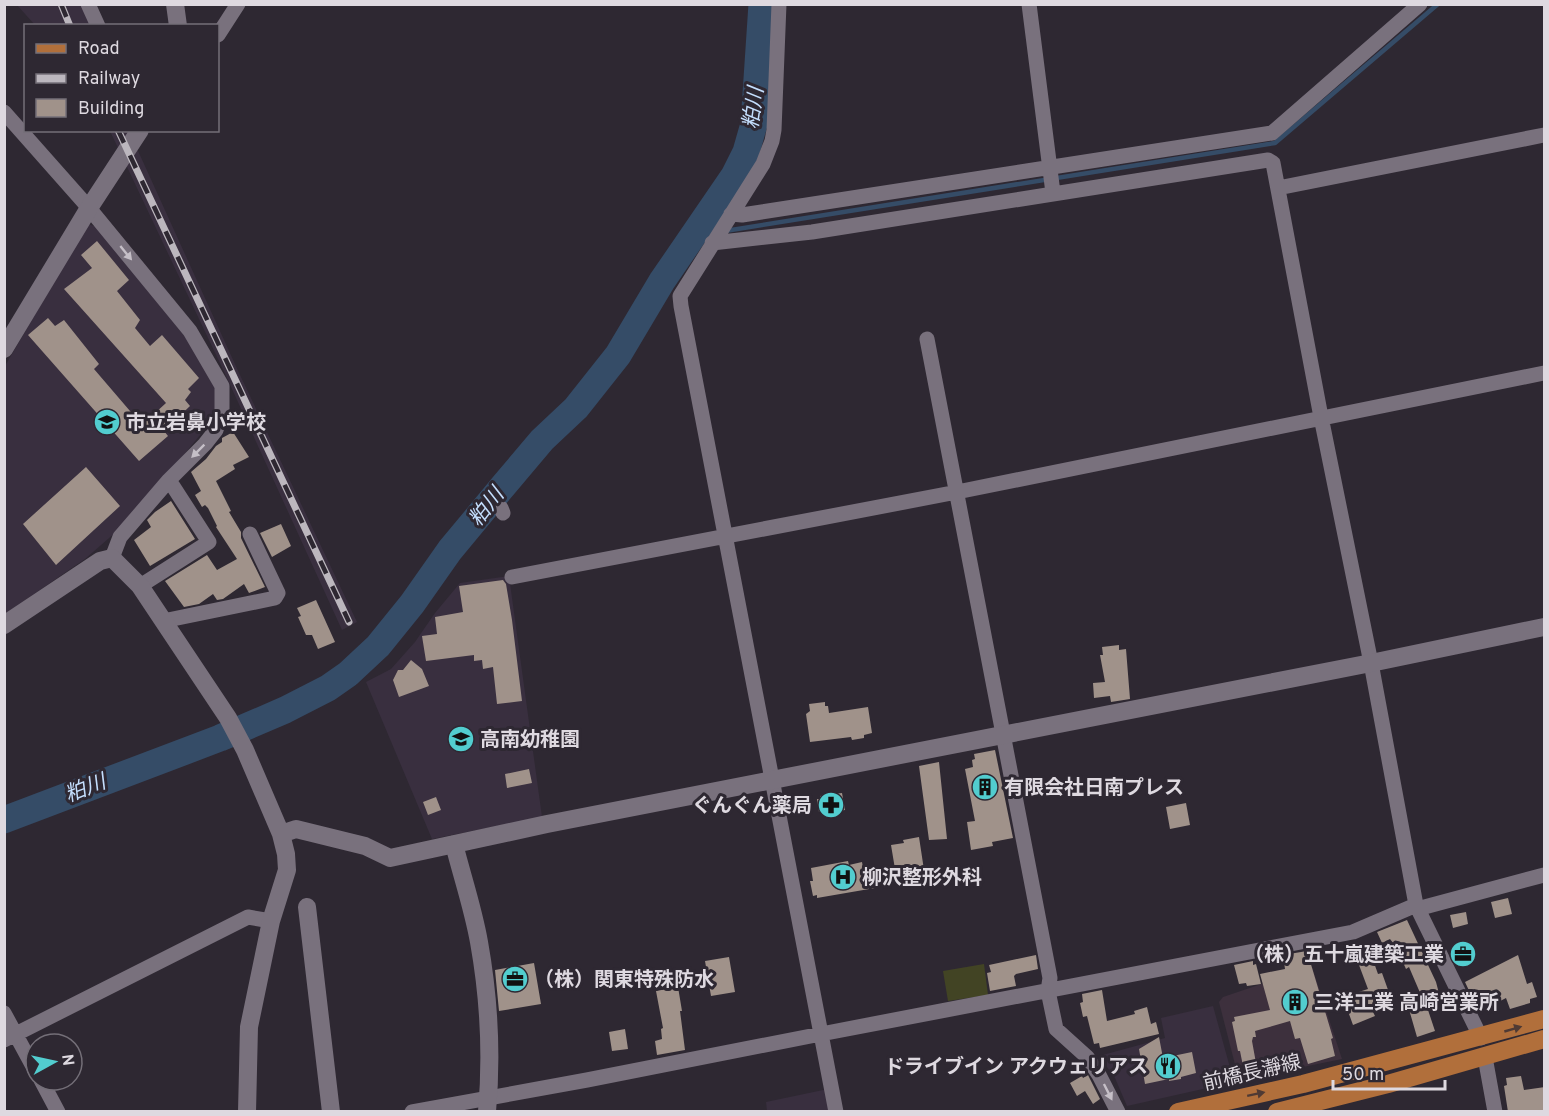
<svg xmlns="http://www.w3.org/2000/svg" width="1549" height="1116" viewBox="0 0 1549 1116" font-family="Overpass,'Noto Sans JP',sans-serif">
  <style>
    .built { fill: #392f3f }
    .industrial { fill: #3d303d }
    .green { fill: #424424 }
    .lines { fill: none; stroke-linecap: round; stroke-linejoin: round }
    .stream { stroke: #354c67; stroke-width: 4.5 }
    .river { stroke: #354c67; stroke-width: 27 }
    .building { fill: #a0928a }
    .street { stroke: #79717d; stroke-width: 15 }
    .secondary { stroke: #79717d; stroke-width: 18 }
    .primary { stroke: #b16f3b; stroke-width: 18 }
    .rail-casing { stroke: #bcb7be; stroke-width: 7 }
    .rail { stroke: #2e2832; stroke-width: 4.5; stroke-dasharray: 14; stroke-linecap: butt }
    .oneway { fill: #c5bfc7 }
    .oneway2 { fill: #4f3a34 }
    .labels { text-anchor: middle; stroke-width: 6; stroke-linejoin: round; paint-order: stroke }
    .poi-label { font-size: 20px; font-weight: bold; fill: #ded9e0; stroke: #2e2832; text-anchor: start }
    .street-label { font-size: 20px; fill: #ded9e0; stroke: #2e2832 }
    .water-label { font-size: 21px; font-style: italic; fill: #c4defd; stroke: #2e2832 }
  </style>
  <rect width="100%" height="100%" fill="#2e2832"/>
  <path class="built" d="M17,5h65l10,20h-57z
    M110,131h19l110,242 118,249 -15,8 -115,-252z
    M88,224l9,3 90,112 30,52 -2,24 -10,14 -73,89 -47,41 -80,55v-248z
    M509,576l33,241 -110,22 -66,-157 25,-13 24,-27 20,-29 25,-30z
    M1213,1006l21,76 -107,24 -12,-28 -16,-22 66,-18 -4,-20z
    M828,1089l4,22h-65l-1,-9z"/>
  <path class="industrial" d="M1312,967l30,92 -103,21 -20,-78 4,-5z"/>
  <path class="green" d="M984,964l4,31 -40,6 -5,-30z"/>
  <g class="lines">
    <path class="stream" d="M725,231l550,-88 163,-139
      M694,236l22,-4"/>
    <path class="river" d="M4,820l216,-82 65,-28 43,-22 20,-14 30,-28 34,-42 38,-54 54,-65 38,-45 34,-32 42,-53 44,-74 72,-105 12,-24 8,-28 8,-120"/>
  </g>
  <path class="building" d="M97,241l32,39 -12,11 23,29 -5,8 15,18 12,-11 37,43 -11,11 3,3 -6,8 5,6 -26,25 4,5 -29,25 -111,-126 20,-17 7,8 9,-6 35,44 -5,5 48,56 24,-22 -102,-114 28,-21 -11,-13z
    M233,432l16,25 -16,8 2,4 -19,12 15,30 -2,1 12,20v6l24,49 -16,6 -5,-9 -21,15 -6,1 -4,-6 -14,10 -15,3 -19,-26 42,-26 10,15 20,-11 -21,-32 1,-1 -9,-18 -3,-3 -3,2 -7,-12 6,-4 -10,-19 15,-13 10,-13 6,-4v-4z
    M86,467l34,39 -64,59 -33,-41z
    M171,501l24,38 -45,27 -16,-26 17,-13 -4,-7 8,-8z
    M281,524l10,22 -19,11 -12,-24z
    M503,580l3,4 6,36 10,81 -25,3 -4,-37 -10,2 -1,-9 -8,1v-6l-48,6 -4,-25 15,-2 -2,-17 28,-5 -4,-26z
    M316,600l19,42 -17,7 -6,-14h-6l-8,-18 3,-1 -4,-8z
    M1119,645v5l7,-1 4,50 -19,3 -1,-6 -16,2 -1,-15 12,-1 -5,-27h3l-1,-8z
    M411,660l11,9 7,17 -30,11 -6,-17 5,-10h5z
    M825,702v4h3l1,7 39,-6 4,26 -8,2v3l-12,2 -1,-3 -41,5 -4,-28 4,-3 -1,-7z
    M995,750l18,88 -21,4 1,4 -22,4 -4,-28 8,-1 -10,-52 8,-2 -1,-7 3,-1 -1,-5z
    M939,762l8,77 -18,1 -10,-74z
    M529,769l3,14 -25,5 -2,-14z
    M842,793l3,17 -22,4v-2h-4l-2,-13h4l-1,-3z
    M436,797l5,13 -13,5 -5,-13z
    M1186,803l4,22 -20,4 -4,-22z
    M919,837l5,33h2l2,11 -15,2v-4l-16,2 -6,-36 13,-2 -1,-3z
    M848,861l1,4 13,-3 2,11 8,-1 3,16 -58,10v-3l-4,1 -3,-15h3l-2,-13z
    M1508,898l4,16 -17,4 -4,-16z
    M1466,912l2,12 -15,4 -3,-13z
    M1407,920l29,62 6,23 -14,5 7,21 -18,6 -11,-38 15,-4 -12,-28 -3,2 -10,-22 -6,-8 -8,4 -5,-11z
    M1307,951l26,87 -2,1 4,17 -27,8 -8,-26 -5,1 -5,-18 -35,10 1,6h-3l-1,4 4,22 -13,3 -3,-15h-2l-6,-29 3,-1 -1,-4 36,-7 -10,-36 25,-5 -2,-14z
    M1036,955l2,14 -22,5 -2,2 2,10 -26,5 -3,-18 4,-1 -2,-7z
    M1518,955l9,29 5,-2 5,15 -7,2v4l-20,6 -4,-11 -27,14 -14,-30z
    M729,957l6,35 -24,4 -6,-35z
    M1373,960l5,14 4,-1 10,28 -21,7 4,8 -22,9 -8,-22 3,-1 -2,-6 22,-7 -9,-24z
    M1253,961v4l3,-1 5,20 -14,2 -1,-3 -7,1 -5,-19z
    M534,963l7,41 -42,7 -4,-41z
    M678,987l4,24h-2l5,39 -28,5 -2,-14 7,-2 -1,-10 2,-1 -7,-37z
    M1102,990l5,31 28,-7 -1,-3 13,-4 4,17 5,-2 3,12 -59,14 -1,-5 -5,1 -7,-28 -4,1 -3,-14 3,-1 -1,-8z
    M625,1029l3,20 -16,2 -3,-19z
    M1159,1037l4,21 29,-6 4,21 -15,4v2l-12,2v-2l-24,5 -6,-35z
    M1088,1075l12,24 -7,5 -8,-13 -8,5 -7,-13 12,-7 1,2z
    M1521,1076l3,14 21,-3v25h-37l-4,-26 3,-1 -1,-7z"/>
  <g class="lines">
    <path class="street" d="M88,4l10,22
      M779,4l-5,126 -2,11 -9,23 -83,132 1,10 155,806
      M1029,4l24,189
      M218,35l20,-31
      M4,112l85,96 101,123 32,55v25l-6,19 -11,14 -36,36 -49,57 -8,21
      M1278,188l266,-53
      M731,214l11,1 530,-82 148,-129
      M712,243l100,-11 456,-72 5,3 48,254 50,246 45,242 65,133
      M927,339l123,639 -2,13 8,38 31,28 12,18 19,37
      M501,508l2,5
      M512,577l445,-85 587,-119
      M140,586l69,-44 -40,-62
      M163,621l112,-23 3,-5 -28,-59
      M1417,909l127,-34
      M4,1013l32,59
      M4,1040l244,-123 23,4
      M1485,1057l10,55
      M41,1080l17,32
      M412,1112l175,-32 234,-46 532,-102 63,-27"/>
    <path class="secondary" d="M175,4l3,22
      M4,349l85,-141 51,-78
      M4,625l96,-64 12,-3 28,28 88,132 17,32 36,84 5,20 1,16 -16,51 -22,106 -2,85
      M281,834l15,-5 69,17 25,12 157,-34 824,-161 173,-36
      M454,844c8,32 19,64 25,98 10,56 13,113 8,170
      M307,907l24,205"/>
    <path class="primary" d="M1178,1112l125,-28 241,-65
      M1277,1112l111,-28 156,-45"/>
    <defs>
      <path id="rail" d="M61,4l9,22
        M118,130l231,492"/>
    </defs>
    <use href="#rail" class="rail-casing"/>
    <use href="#rail" class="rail"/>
  </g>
  <defs><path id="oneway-solid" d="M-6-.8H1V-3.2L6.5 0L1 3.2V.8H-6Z" transform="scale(1.5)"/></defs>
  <g class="oneway">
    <use href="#oneway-solid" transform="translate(126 253) rotate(51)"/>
    <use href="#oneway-solid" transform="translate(198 451) rotate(135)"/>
    <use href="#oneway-solid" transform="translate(1108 1092) rotate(63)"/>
  </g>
  <g class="oneway2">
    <use href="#oneway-solid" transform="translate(1513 1029) rotate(-16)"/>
    <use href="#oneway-solid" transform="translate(1256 1094) rotate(-12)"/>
  </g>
  <defs>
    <symbol id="school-disc" viewBox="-11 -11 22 22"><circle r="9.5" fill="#52cdcf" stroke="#2e2832"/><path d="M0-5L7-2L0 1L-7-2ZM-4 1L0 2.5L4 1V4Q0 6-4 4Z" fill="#111"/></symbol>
    <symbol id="building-disc" viewBox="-11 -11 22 22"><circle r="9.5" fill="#52cdcf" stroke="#2e2832"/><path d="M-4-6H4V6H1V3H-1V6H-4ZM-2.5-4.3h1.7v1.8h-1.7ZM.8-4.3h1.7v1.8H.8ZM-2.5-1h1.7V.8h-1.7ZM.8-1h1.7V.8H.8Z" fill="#111"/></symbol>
    <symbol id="pharmacy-disc" viewBox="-11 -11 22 22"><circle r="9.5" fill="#52cdcf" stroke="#2e2832"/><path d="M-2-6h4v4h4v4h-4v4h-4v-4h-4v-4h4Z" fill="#111"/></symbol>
    <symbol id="hospital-disc" viewBox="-11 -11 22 22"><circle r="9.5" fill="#52cdcf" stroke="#2e2832"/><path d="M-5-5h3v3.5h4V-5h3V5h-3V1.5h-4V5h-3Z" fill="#111"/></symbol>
    <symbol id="office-disc" viewBox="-11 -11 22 22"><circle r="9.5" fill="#52cdcf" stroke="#2e2832"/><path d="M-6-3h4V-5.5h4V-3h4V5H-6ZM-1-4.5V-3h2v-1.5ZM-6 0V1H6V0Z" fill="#111"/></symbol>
    <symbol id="restaurant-disc" viewBox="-11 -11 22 22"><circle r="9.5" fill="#52cdcf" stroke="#2e2832"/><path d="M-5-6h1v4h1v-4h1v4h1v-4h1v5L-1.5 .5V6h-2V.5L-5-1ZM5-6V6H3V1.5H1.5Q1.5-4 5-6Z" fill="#111"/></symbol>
  </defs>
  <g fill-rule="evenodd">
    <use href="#school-disc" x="92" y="407" width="30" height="30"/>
    <use href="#school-disc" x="446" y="724" width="30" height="30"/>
    <use href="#building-disc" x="970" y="772" width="30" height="30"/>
    <use href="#pharmacy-disc" x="816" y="790" width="30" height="30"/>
    <use href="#hospital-disc" x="828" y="862" width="30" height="30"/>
    <use href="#office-disc" x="1448" y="939" width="30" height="30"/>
    <use href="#office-disc" x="500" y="964" width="30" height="30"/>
    <use href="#building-disc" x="1280" y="987" width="30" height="30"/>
    <use href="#restaurant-disc" x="1153" y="1051" width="30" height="30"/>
  </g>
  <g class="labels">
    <g class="poi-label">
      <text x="126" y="429">市立岩鼻小学校</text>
      <text x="480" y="746">高南幼稚園</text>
      <text x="1004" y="794">有限会社日南プレス</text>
      <text x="812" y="812" text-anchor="end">ぐんぐん薬局</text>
      <text x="862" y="884">柳沢整形外科</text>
      <text x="1444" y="961" text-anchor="end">（株）五十嵐建築工業</text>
      <text x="534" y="986">（株）関東特殊防水</text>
      <text x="1314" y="1009">三洋工業 高崎営業所</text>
      <text x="1148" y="1073" text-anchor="end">ドライブイン アクウェリアス</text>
    </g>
    <g class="street-label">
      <text transform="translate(1252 1072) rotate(-13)" y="7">前橋長瀞線</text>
    </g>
    <g class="water-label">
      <text transform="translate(753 108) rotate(-82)" y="7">粕川</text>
      <text transform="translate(486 507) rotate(-52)" y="7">粕川</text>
      <text transform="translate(85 788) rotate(-21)" y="7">粕川</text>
    </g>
  </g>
  <rect width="1549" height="1116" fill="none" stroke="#ded9e0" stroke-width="12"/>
  <rect x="24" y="24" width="195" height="108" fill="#2e2832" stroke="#746f78" stroke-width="1.5"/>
  <rect x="36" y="44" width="30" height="9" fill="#b16f3b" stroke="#746f78" stroke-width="1.5"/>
  <text x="78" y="54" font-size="18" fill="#ded9e0">Road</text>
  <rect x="36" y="74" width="30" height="9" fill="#bcb7be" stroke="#746f78" stroke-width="1.5"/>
  <text x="78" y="84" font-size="18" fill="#ded9e0">Railway</text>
  <rect x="36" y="99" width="30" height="18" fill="#a0928a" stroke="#746f78" stroke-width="1.5"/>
  <text x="78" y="114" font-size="18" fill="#ded9e0">Building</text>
  <g transform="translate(54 1062) rotate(82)"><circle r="28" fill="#2e2832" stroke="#746f78" stroke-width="1.5"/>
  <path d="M0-4.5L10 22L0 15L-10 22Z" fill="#52cdcf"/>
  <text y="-9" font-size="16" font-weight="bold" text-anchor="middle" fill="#ded9e0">N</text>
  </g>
  <path d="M1333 1080v9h112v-9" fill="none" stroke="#ded9e0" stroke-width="3"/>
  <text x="1342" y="1080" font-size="18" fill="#ded9e0" stroke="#2e2832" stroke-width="4.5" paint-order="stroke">50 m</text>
</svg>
